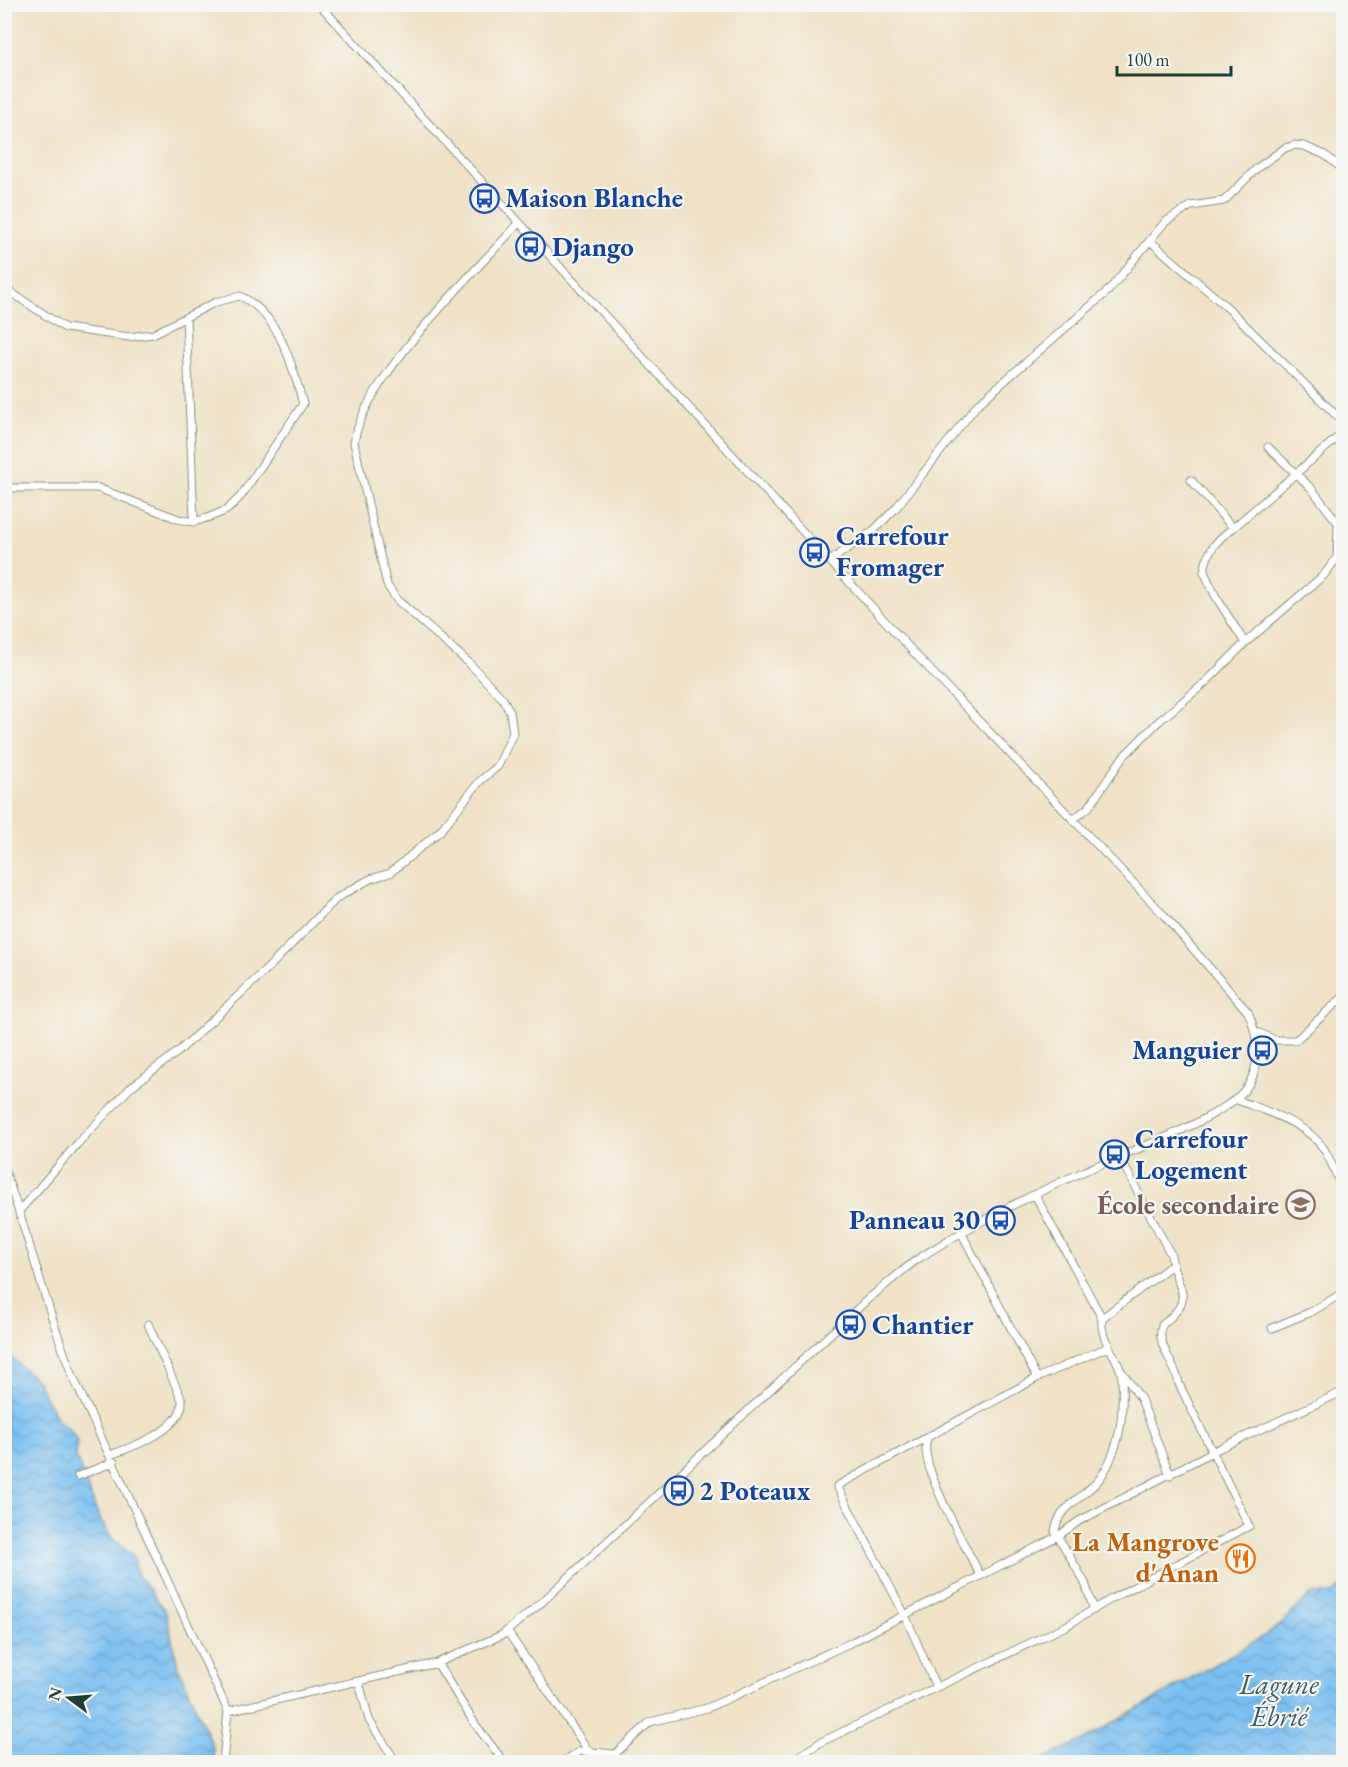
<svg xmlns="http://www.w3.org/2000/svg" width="1348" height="1767" viewBox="0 0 1348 1767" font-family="'EB Garamond',serif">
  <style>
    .water { fill: url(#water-waves); stroke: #4c7e92; stroke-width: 1.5 }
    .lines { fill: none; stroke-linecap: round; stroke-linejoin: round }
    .minor-casing { stroke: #87907d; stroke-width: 9 }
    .minor { stroke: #fff; stroke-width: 7 }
    .labels { text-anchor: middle; stroke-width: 4.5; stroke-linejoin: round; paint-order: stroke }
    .transit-label { font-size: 27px; font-weight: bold; fill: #164399; stroke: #f6f6f2; text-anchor: start }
    .education-label { font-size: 27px; font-weight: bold; fill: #785e54; stroke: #f6f6f2; text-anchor: end }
    .food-label { font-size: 27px; font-weight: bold; fill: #c56008; stroke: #f6f6f2; text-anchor: end }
    .water-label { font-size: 28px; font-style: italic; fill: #365e63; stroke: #f6f6f2 }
  </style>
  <defs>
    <pattern id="water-waves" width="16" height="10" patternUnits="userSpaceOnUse" patternTransform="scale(1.5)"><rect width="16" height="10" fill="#7abff1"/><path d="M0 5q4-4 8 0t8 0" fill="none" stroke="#639cc4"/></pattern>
  </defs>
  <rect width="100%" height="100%" fill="#f6f6f2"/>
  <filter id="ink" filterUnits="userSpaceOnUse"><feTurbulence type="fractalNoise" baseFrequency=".0167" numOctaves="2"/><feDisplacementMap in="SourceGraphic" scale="12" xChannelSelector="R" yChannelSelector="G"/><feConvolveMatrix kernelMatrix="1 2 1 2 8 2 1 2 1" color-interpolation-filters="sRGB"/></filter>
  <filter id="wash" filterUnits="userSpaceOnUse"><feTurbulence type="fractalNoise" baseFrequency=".008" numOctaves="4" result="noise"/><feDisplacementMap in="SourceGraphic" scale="24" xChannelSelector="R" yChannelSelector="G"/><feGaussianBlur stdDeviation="1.35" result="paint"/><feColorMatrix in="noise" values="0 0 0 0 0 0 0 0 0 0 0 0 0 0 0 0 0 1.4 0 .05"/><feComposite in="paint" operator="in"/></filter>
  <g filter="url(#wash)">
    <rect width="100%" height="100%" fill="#efe2c6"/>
    <path class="water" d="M5,1352l32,29 21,39 14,12 5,10 -2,13 25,65 12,18 22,19 3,17 29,38 12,55 35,81 1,14h-209z
      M1343,1585v177h-306l45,-21 189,-109 41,-38h20z"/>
  </g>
  <g filter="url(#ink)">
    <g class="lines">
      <defs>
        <path id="minor" d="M1150,241l79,68 115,114
          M4,288l61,40 64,9 24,-3 63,-32 24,-6c39,18 53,70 63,108l-62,92 -14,14 -17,7 -16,5 -16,-3 -80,-31h-94
          M186,317l8,205
          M1233,528l111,-96
          M831,560l41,-28 23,-23 82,-104 132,-115 56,-68 26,-16 33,-5 33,-33 28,-20 10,-3 9,1 21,9 19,15
          M1245,643l79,-68 13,-17 1,-35 -27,-35 -43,-41
          M1073,820l16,-13 34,-50 35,-35 48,-40 39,-39 -29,-46 -12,-25c3,-21 12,-32 29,-44l-42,-48
          M1255,1031l20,9h21l48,-44
          M1235,1099c29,12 71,23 89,50 8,13 13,29 20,43
          M4,1169c26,69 42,141 70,210l154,332 -5,51
          M1035,1195l67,123
          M20,1210l58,-67 53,-56 48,-36 90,-84 68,-69 33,-19 20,-6 50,-42 40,-50 18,-15 15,-33 -3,-21 -7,-13 -34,-36 -72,-63 -10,-15 -33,-142c8,-63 120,-170 164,-219
          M961,1232l76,146
          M1272,1328l41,-17 31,-19
          M1122,1372l19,27 29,76
          M927,1439c-10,25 40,109 53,136
          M110,1455c23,-8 74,-26 72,-55l-34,-76
          M78,1476l36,-14
          M1094,1610l-9,-27 -30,-52c3,-22 26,-33 41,-48 12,-13 21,-37 24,-55 2,-11 4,-50 0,-59 -7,-19 -20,-30 -18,-51l70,-53
          M507,1631l81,119
          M437,1663l38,61 29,38
          M359,1682l10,38 27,42
          M936,1687l-31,-72 -68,-129 200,-108 71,-31
          M228,1711l209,-48 65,-28 40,-33 326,-303c17,-13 33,-28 50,-40 53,-35 111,-63 169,-89 40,-18 125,-47 154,-76 22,-22 18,-57 7,-82l-87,-100 -244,-256 -598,-652
          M615,1754l3,8
          M563,1762l17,-11 35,3 35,-32 57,-14 47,-21 96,-44 208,-107 21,-15 143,-74 122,-56
          M790,1762l31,-20 245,-116 45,-27 138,-73 -70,-142c-3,-20 -24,-40 -17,-59 37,-30 13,-34 9,-70l-52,-99"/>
      </defs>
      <use href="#minor" class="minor-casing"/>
      <use href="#minor" class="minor"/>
    </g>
  </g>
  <defs>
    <symbol id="bus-ring" viewBox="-11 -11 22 22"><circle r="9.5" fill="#f6f6f2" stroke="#1a4fb4" stroke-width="1.5"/><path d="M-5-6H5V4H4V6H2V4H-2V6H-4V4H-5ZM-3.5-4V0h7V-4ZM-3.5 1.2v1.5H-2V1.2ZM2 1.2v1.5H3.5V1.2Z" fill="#1a4fb4"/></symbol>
    <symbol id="school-ring" viewBox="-11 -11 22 22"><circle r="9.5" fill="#f6f6f2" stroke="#8d6e63" stroke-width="1.5"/><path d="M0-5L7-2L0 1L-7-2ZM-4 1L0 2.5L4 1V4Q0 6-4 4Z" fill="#8d6e63"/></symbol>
    <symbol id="restaurant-ring" viewBox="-11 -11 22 22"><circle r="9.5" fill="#f6f6f2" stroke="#e8710a" stroke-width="1.5"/><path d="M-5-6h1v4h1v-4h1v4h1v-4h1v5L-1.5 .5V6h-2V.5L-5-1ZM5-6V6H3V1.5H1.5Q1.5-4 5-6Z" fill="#e8710a"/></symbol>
  </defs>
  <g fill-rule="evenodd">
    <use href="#bus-ring" x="468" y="182" width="33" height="33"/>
    <use href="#bus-ring" x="514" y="230" width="33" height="33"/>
    <use href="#bus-ring" x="798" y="536" width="33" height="33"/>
    <use href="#bus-ring" x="1246" y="1034" width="33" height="33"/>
    <use href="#bus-ring" x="1098" y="1138" width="33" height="33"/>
    <use href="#school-ring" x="1284" y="1188" width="33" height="33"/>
    <use href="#bus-ring" x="984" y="1204" width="33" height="33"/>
    <use href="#bus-ring" x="834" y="1308" width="33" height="33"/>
    <use href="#bus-ring" x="662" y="1474" width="33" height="33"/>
    <use href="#restaurant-ring" x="1224" y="1542" width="33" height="33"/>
  </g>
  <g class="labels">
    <g class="transit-label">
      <text x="505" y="207">Maison Blanche</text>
      <text x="552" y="256">Django</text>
      <text x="836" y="545">Carrefour<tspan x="836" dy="31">Fromager</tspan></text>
      <text x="1242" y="1059" text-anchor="end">Manguier</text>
      <text x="1135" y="1148">Carrefour<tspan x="1135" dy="31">Logement</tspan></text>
      <text x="980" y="1229" text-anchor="end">Panneau 30</text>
      <text x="872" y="1334">Chantier</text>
      <text x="699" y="1500">2 Poteaux</text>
    </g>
    <g class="education-label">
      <text x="1279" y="1214">École secondaire</text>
    </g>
    <g class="food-label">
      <text x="1219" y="1551">La Mangrove<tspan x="1219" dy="31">d'Anan</tspan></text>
    </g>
    <g class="water-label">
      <text x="1279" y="1694">Lagune<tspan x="1279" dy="32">Ébrié</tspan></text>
    </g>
  </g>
  <rect width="1348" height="1767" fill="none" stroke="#f6f6f2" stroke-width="24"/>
  <g transform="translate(69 1698) rotate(286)" stroke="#f6f6f2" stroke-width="4.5" paint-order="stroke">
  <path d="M0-4.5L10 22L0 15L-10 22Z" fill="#1f3d34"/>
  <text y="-9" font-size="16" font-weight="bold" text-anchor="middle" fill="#1f3d34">N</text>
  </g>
  <path d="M1117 66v9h114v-9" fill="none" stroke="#1f3d34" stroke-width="3"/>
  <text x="1126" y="66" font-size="18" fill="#1f3d34" stroke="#f6f6f2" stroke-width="4.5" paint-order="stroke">100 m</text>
</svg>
